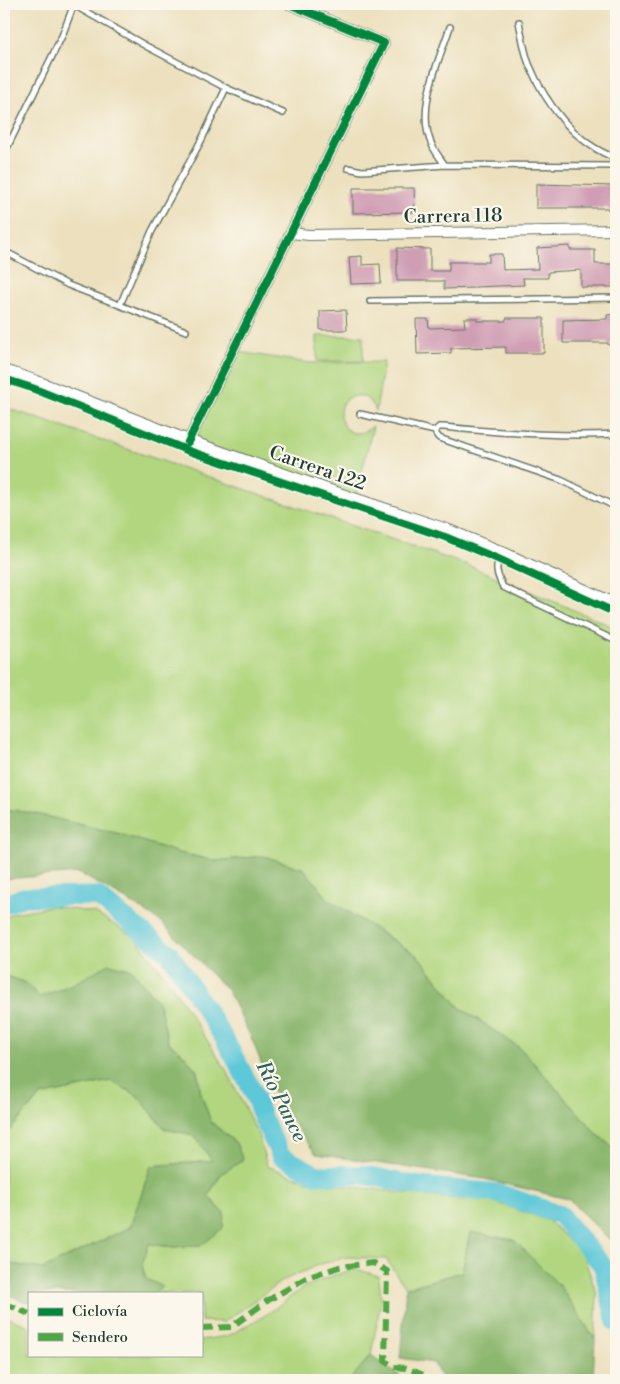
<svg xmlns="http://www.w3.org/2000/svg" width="620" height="1384" viewBox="0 0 620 1384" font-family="'Libre Bodoni',serif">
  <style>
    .green { fill: #b1d67f; stroke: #688a5a }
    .forest { fill: #8cb76e; stroke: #567a51 }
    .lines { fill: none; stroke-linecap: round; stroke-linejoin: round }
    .river { stroke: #5dc8d8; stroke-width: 19 }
    .building { fill: #d09eb4 }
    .lane-casing { stroke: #677664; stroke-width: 8 }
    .street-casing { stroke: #677664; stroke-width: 12 }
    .secondary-casing { stroke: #677664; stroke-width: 16 }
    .lane { stroke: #fff; stroke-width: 5 }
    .street { stroke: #fff; stroke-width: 10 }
    .secondary { stroke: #fff; stroke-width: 14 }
    .quiet { stroke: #4fa644; stroke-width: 6; stroke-dasharray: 12 6; stroke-linecap: butt }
    .cycleway-casing { stroke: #fbf7ec; stroke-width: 11 }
    .cycleway { stroke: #00873e; stroke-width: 8 }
    .labels { text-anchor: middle; stroke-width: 4.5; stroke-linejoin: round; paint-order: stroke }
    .street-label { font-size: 19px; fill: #1f3d34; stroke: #fbf7ec }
    .water-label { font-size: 20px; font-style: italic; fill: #2e605d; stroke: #fbf7ec }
  </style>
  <rect width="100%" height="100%" fill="#fbf7ec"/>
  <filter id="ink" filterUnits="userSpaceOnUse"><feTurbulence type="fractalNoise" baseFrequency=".02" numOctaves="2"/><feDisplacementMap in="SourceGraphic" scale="10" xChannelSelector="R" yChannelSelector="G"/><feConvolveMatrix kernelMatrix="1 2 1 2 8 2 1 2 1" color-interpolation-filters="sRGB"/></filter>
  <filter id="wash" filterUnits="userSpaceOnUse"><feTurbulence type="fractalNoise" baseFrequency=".0096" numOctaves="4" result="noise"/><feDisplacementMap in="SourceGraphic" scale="20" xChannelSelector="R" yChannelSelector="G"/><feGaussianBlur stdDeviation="1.12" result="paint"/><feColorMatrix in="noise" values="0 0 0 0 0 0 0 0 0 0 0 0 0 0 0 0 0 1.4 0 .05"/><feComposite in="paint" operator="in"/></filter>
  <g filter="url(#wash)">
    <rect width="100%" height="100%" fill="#ece0be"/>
    <path class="green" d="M317,336h46v25h-46z
      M232,351l77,12 75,-1 -8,49c-3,-8 -8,-14 -17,-15 -34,-2 -18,57 14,30l-18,74 -167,-58z
      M4,407l466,159 146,62v522l-18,-15 -78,-87 -61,-41 -41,-51 -89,-56 -25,-31 -40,-13 -48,5 -37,-8 -59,-19 -88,-21 -28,-4z
      M53,906l42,7 41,25 37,49 55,86 30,62 9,31 40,15 136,17 46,2 60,21 34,33 14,41 -2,44 -36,-54 -89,-52 -8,39 -56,16 -20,-29 -39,-2 -27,7 -38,17 -58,41 -23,-1v-28h-46l6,-7 -15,-7 -4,-14 7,-21 25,3 28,-2 22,-32 -16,-17 13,-22 15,-31 -25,-21 -10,-28 -4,-23 -14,-17 -15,-12 -9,-39 -86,-19 -33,13 -14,-14 -22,-8v-57l9,-5z
      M110,1081l27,14 28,34 29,6 19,26 -62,5 -21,61 -87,42 -39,-6v-126l36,-41z
      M356,1269l23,7 2,25 -10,54 -21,25h-346v-64l25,10v29h172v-15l27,-4 38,-21 38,-28 31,-12z"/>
    <path class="forest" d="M4,809l28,4 88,21 59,19 37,8 48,-5 40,13 25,31 89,56 41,51 61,41 78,87 18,15v99l-4,-7 -44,-43 -83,-20 -169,-25 -33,-45 -14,-27 -18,-45 -24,-47 -67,-69 -23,-15 -58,-33 -75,6z
      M109,964l22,5 28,34 9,39 15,12 14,17 4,23 10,28 25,21 7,17 -22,14 -13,22 16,17 -1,15 -21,17 -28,2 -25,-3 -7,21 4,14 16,7 -7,7h-126v10l-20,-8 -5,-1v-31l39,6 87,-42 21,-61 61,-5 -18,-26 -29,-6 -28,-34 -27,-14 -70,15 -36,41v-162l22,8 14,14 33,-13z
      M470,1232l44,8 45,45 36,54 -2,41h-151l-8,-17 -34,-5 6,-70 56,-16z
      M371,1355l29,21 9,4h-59z"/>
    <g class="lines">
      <path class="river" d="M4,905l19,-8 74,-1 73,58 54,84 28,52 11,29 18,37 36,19h47l56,11 78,7 62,22 43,51 13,56"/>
    </g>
    <g id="blocks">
      <path class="building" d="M536,184l80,2v24h-8v-2h-72z
        M353,188h61l1,24 -62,1z
        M570,246v4h25v14h20v23h-34v-17l-33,2v6h-25l1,7 -49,2v1l-31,1v-8h-47v-33l33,1v22h19v-9h40v-8h13l1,16 35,-1 -1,-21z
        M362,256v9l18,-1 1,19 -30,1 -2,-27z
        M346,310l1,20h-27v-19z
        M616,314v31h-8v-2h-45v-23l44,-1v-4z
        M464,318h13v3h29v-3h38v35h-38v-6l-55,1v5l-34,1 -1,-35h12l1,9 36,-1z"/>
    </g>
  </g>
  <g filter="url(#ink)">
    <use href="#blocks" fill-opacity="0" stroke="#677664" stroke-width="1"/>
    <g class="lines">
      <defs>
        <path id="lane" d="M74,5l72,41 80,42 57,25
          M519,22c3,14 5,29 10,42 16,39 46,80 87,94
          M4,154l58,-118 12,-32
          M445,165c-5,-7 -10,-13 -13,-20 -17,-35 7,-84 18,-118
          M348,168l14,3 83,-6 171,1
          M4,251l64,34 118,46
          M370,301l246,-3
          M120,305l32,-74 50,-92 24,-51
          M360,414l75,17 4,-4h5c57,6 114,10 172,7
          M435,431l1,3 3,4 122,42 55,27
          M500,554c-5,14 -4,19 3,33l113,54"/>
        <path id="street" d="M291,233l18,2 307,-5
          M188,442l196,-399 -95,-39"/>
        <path id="secondary" d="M4,372l30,10 154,60 139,49 119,40 54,22 116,53"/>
      </defs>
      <use href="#lane" class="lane-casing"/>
      <use href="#street" class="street-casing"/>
      <use href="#secondary" class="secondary-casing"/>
      <use href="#lane" class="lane"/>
      <use href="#street" class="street"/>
      <use href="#secondary" class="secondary"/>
      <path class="quiet" d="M4,1305l10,2 15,7
        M201,1328l30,-1 36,-26 39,-23 33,-11 34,-4 14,8 -2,90 9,6 12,1 20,8 2,4"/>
      <defs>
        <path id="cycleway" d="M4,379l28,9 157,63 256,86 53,22 118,54
          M188,442l196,-399 -95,-39"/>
      </defs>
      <use href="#cycleway" class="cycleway-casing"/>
      <use href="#cycleway" class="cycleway"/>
    </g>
  </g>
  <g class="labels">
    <g class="street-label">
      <text transform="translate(453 215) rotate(-1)" y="7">Carrera 118</text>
      <text transform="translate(318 467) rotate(19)" y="7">Carrera 122</text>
    </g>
    <g class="water-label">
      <text transform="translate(282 1101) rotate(63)" y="7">Río Pance</text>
    </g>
  </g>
  <rect width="620" height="1384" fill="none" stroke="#fbf7ec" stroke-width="20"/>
  <rect x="28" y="1292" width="175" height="65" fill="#fbf7ec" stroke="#a3ada2"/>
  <rect x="38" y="1308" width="25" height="8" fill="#00873e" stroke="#a3ada2"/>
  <text x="72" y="1316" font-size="15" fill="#1f3d34">Ciclovía</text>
  <rect x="38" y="1333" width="25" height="8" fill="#4fa644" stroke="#a3ada2"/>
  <text x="72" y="1342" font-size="15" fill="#1f3d34">Sendero</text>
</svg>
